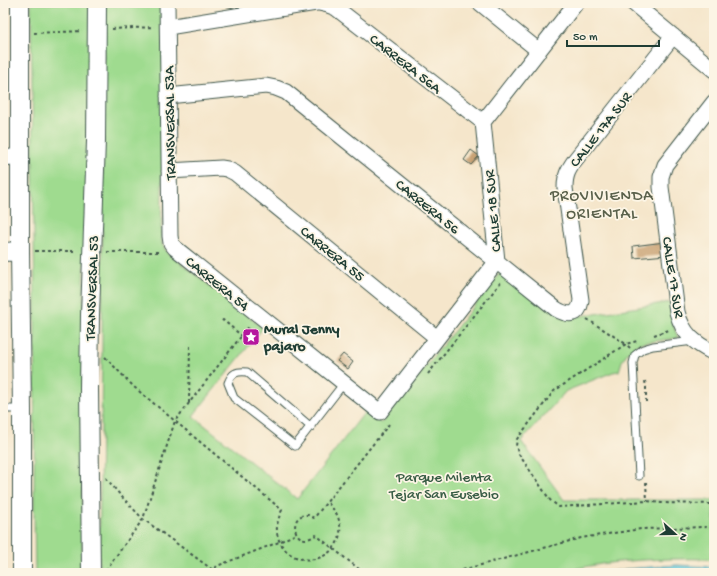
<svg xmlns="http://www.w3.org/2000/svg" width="717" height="576" viewBox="0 0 717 576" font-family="'Gochi Hand',sans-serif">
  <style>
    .green { fill: #9fdb8f; stroke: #5f8c62 }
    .water { fill: #5ec6da; stroke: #3e8287 }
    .building { fill: #c9a375 }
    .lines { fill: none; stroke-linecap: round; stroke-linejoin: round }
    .service-casing { stroke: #3f564b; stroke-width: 9 }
    .minor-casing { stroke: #3f564b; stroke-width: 17 }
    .tertiary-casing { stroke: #3f564b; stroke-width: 20 }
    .path { stroke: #3f564b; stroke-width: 2; stroke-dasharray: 3 3; stroke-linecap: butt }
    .service { stroke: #fff; stroke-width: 7 }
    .minor { stroke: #fff; stroke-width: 15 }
    .tertiary { stroke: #fff; stroke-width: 18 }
    .labels { text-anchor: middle; stroke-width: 3.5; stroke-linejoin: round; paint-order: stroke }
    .street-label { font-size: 15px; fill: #1f3d34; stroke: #fcf5e5 }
    .poi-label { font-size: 15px; font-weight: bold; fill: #1f3d34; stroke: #fcf5e5; text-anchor: start }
    .park-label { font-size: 15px; fill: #395d46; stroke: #fcf5e5 }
    .neighbourhood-label { font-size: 16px; letter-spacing: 1px; fill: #5a614b; stroke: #fcf5e5 }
  </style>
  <rect width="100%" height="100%" fill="#fcf5e5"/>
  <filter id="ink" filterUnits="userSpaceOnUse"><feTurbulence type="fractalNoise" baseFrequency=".025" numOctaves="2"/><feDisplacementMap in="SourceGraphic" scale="8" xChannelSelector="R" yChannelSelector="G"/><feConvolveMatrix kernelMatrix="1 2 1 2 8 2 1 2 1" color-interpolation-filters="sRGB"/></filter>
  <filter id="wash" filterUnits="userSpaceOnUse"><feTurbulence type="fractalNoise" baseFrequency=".012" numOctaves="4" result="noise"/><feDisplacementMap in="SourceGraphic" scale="16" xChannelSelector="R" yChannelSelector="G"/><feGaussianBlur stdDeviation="0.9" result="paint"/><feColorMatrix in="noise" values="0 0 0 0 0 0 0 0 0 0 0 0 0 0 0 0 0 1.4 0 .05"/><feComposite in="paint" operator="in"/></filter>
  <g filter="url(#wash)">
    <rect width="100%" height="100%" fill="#f5e6cb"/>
    <path class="green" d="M31,3h60l-7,287 -2,283h-47l-1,-66 1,-197z
      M104,3h58l2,99 -3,132 1,10 5,8 96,76 -70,88 104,83 68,-87 16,11 119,-150 72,44 23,-3 75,-12 3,22 5,14 -38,5 -12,9 -6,9 -3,10 -6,1 -47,19 -45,50 43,59h150v60c-14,-2 -29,-1 -43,-1 -37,1 -75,3 -111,14h-461l3,-220z"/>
    <path class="water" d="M677,565l37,2v6h-110l21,-4z"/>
    <g id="blocks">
      <path class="building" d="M471,150l8,6 -8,9 -7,-5z
        M665,242l1,13 -32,3 -1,-12z
        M343,354l10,8 -5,7 -11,-8z"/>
    </g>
  </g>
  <g filter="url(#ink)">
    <use href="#blocks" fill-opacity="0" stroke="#3f564b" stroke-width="1"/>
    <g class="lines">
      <defs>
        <path id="service" d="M3,409h19
          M311,427l-64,-55c-11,-1 -15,1 -19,11l6,15 61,48 49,-63
          M639,476l-6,-113 2,-8 8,-6 10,-3 41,-5"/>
        <path id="minor" d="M167,3l3,233 1,7 4,5 205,164 117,-151 -14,-139 93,-119
          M319,3l9,2 8,3 147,114
          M480,3l59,48
          M633,3l81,67
          M168,27l148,-24
          M168,96l98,-10 10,2 10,4 270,217c12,7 23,8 25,-9l-16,-112c0,-13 3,-18 10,-28l98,-124
          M714,102l-49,63 -4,12v10l16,125c6,22 17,31 37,41
          M3,158l17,-2
          M169,171l52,-3 6,1 8,4 202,165"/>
        <path id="tertiary" d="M20,3v248l2,158v164
          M3,252l17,-1
          M91,573l-2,-184 1,-74 6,-174 1,-138"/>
      </defs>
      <use href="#service" class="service-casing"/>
      <use href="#minor" class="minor-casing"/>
      <use href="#tertiary" class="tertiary-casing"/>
      <path class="path" d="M112,29l42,-2
        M34,33l48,-2
        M35,251h42
        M107,252h54
        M587,319l39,25 11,-3
        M222,321l1,-1 19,16
        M654,335l15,-5
        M630,348l-4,-4 -72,47 -37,48 -1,7 2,7 32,47 9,7 88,-6 14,2 53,1
        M105,357l29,30 148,123c-6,13 -8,25 1,37 19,25 61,10 57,-22 -1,-6 -3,-12 -7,-16 -2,-3 -4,-5 -6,-7
        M428,374l73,-92
        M645,381l1,6v17
        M189,403l1,-57
        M106,478l15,18 22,23 74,54
        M646,482l1,19
        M106,570l37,-51 32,-98 75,-96
        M211,573l6,-7 62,-24 17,-8
        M364,573l-48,-38c-23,16 -29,-22 -8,-20 2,1 4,2 6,3l76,-95
        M451,573l130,-35 60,-9 63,-2 10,1"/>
      <use href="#service" class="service"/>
      <use href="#minor" class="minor"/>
      <use href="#tertiary" class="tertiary"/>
    </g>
  </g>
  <defs>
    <symbol id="sight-square" viewBox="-11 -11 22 22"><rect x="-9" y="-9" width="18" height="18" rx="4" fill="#b5179e" stroke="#fcf5e5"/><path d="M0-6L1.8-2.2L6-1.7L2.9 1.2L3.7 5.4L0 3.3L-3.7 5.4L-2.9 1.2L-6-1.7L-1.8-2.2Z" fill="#fff"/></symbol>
  </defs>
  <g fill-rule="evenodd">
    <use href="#sight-square" x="241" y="327" width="20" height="20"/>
  </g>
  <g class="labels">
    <g class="street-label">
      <text transform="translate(406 63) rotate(38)" y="5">CARRERA 56A</text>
      <text transform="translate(169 123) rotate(-91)" y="5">TRANSVERSAL 53A</text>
      <text transform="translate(600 129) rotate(-52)" y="5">CALLE 17A SUR</text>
      <text transform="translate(428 206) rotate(39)" y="5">CARRERA 56</text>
      <text transform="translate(492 211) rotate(-95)" y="5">CALLE 18 SUR</text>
      <text transform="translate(333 253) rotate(39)" y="5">CARRERA 55</text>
      <text transform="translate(674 277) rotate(81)" y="5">CALLE 17 SUR</text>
      <text transform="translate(218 283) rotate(39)" y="5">CARRERA 54</text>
      <text transform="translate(91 288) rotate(-88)" y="5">TRANSVERSAL 53</text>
    </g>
    <g class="poi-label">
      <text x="264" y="333">Mural Jenny<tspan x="264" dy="17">pajaro</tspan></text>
    </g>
    <g class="park-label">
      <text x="444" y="481">Parque Milenta<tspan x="444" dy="17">Tejar San Eusebio</tspan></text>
    </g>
    <g class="neighbourhood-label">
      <text x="602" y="200">PROVIVIENDA<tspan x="602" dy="18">ORIENTAL</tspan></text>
    </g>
  </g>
  <rect width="717" height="576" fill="none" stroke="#fcf5e5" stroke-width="16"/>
  <g transform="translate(675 534) rotate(111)" stroke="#fcf5e5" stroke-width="3" paint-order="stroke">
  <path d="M0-3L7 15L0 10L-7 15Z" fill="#1f3d34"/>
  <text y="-6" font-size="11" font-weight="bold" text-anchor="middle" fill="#1f3d34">N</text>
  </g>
  <path d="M567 40v6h92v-6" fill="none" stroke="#1f3d34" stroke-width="2"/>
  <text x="573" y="40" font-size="12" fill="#1f3d34" stroke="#fcf5e5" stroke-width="3" paint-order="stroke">50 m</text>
</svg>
